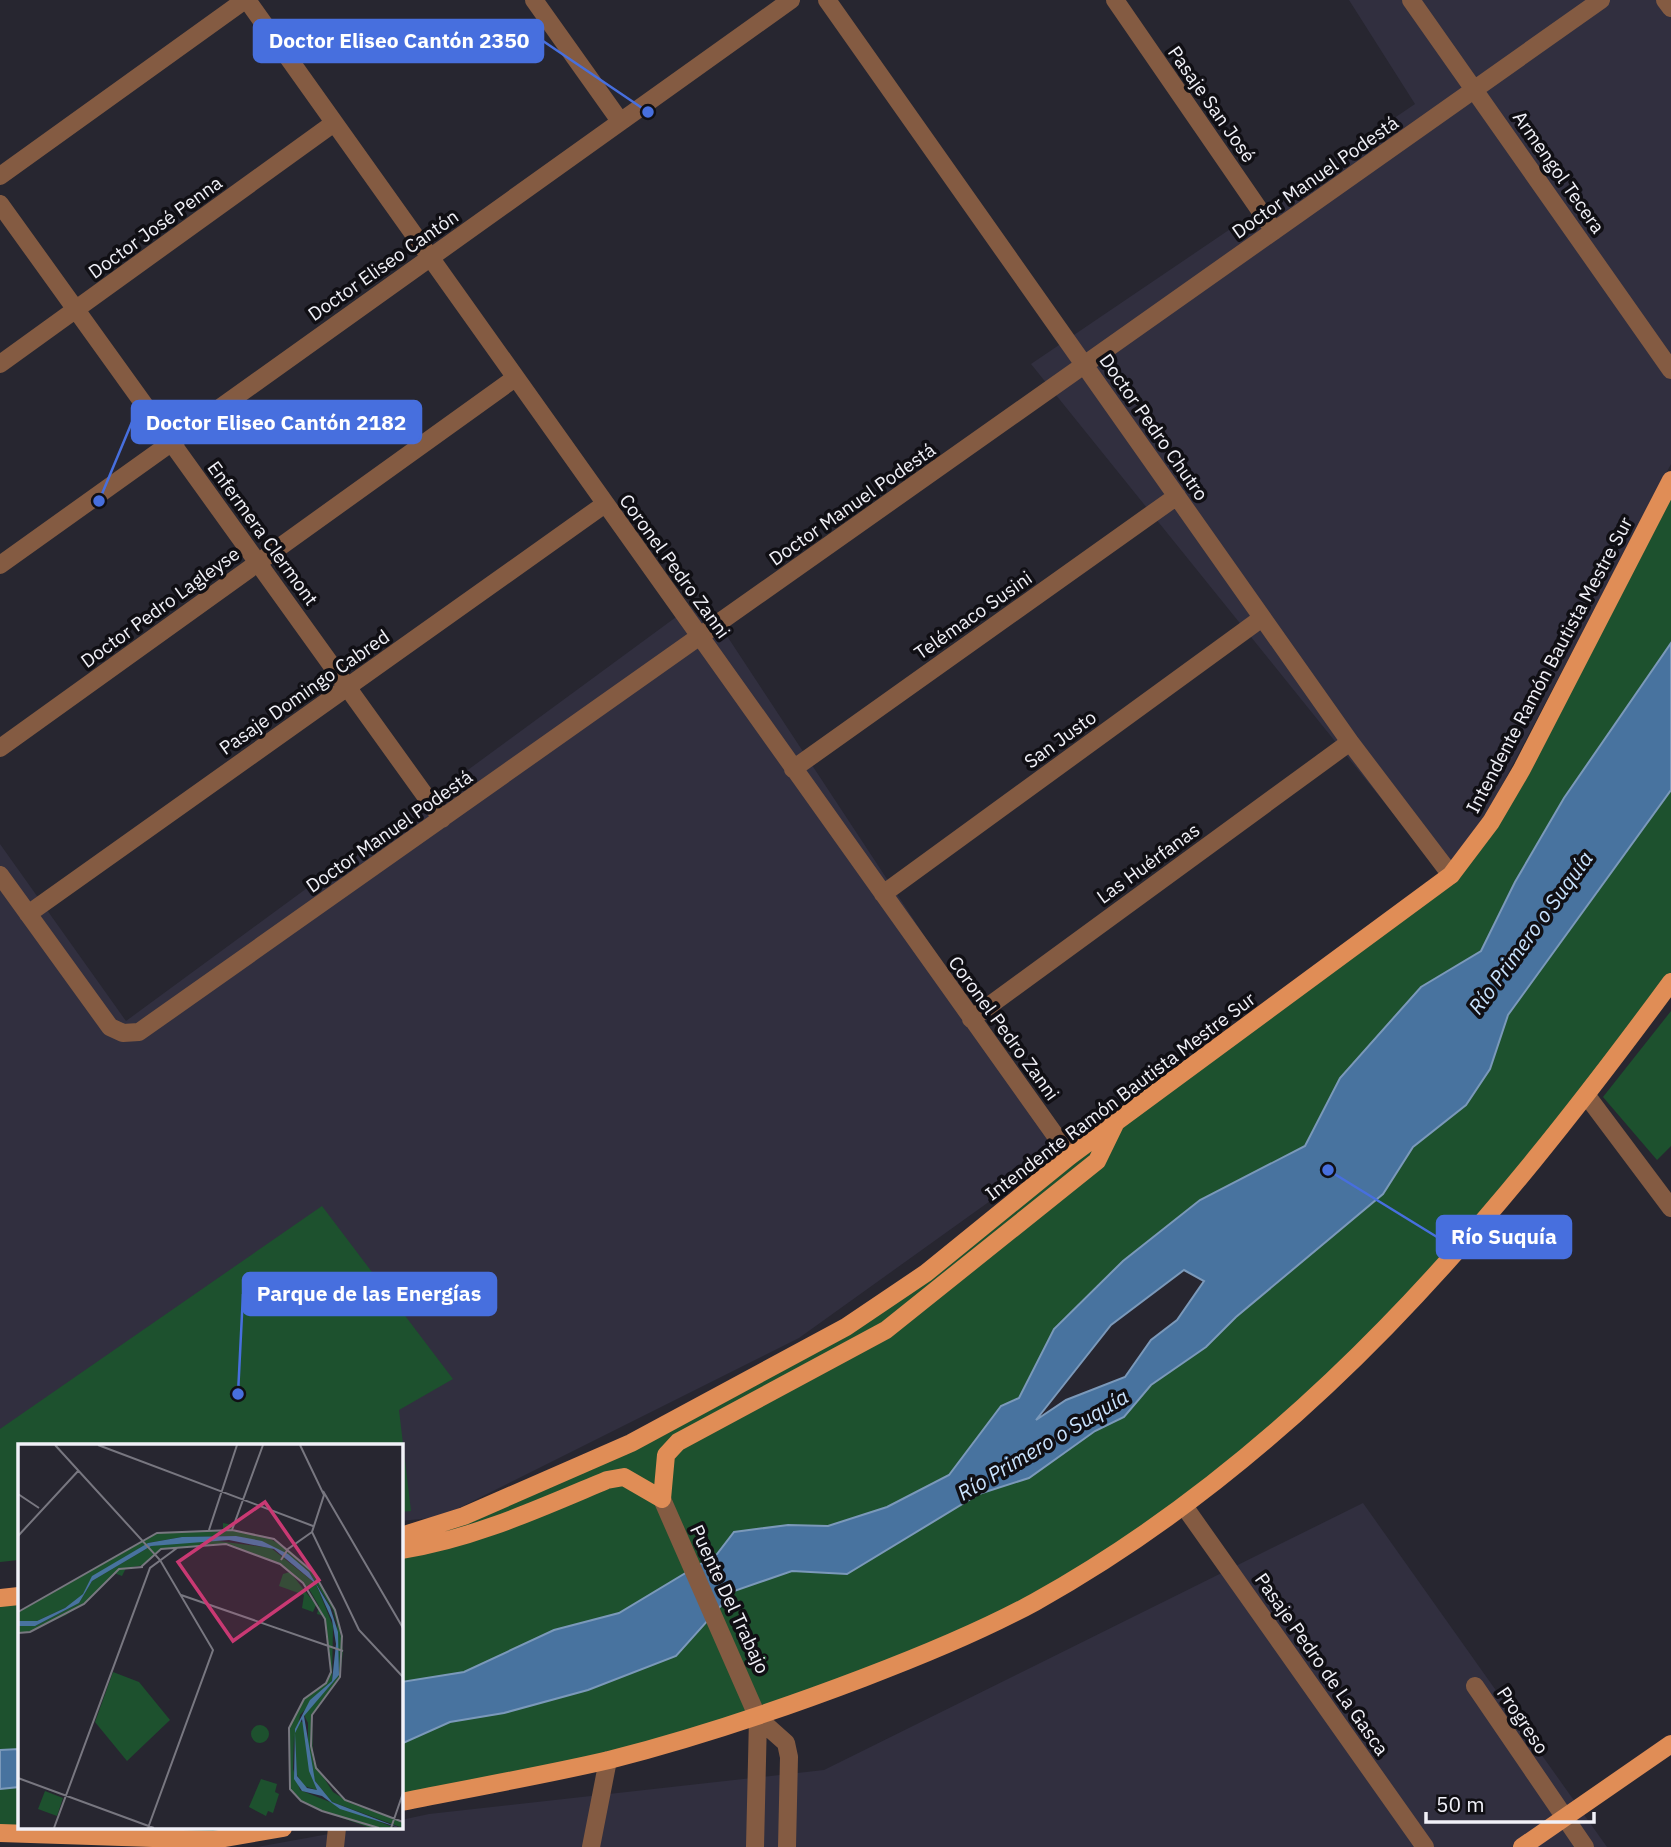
<svg xmlns="http://www.w3.org/2000/svg" width="1671" height="1847" viewBox="0 0 1671 1847" font-family="'IBM Plex Sans',sans-serif">
  <style>
    .built { fill: #312f3f }
    .green { fill: #1d512e }
    .water { fill: #48739f; stroke: #7b99ba; stroke-width: 2; fill-rule: evenodd }
    .lines { fill: none; stroke-linecap: round; stroke-linejoin: round }
    .minor { stroke: #845b42; stroke-width: 18 }
    .major { stroke: #e08d56; stroke-width: 18 }
    .labels { text-anchor: middle; stroke-width: 7; stroke-linejoin: round; paint-order: stroke }
    .street-label { font-size: 19px; fill: #f1f1f8; stroke: #100f14 }
    .water-label { font-size: 21px; font-style: italic; fill: #cae4ff; stroke: #100f14 }
    .inset-road { fill: none; stroke: #787780; stroke-width: 2 }
    .view { fill: #c93973; fill-opacity: 0.15; stroke: #c93973; stroke-width: 3.5 }
    .inset-edge { fill: none; stroke: #f1f1f8; stroke-width: 3.5 }
    .leader { fill: none; stroke: #476fde; stroke-width: 2.5 }
    .callout-dot { fill: #476fde; stroke: #100f14; stroke-width: 2.5 }
    .callout { fill: #476fde; stroke: #476fde; stroke-width: 2.5 }
    .callout-label { font-size: 21px; text-anchor: middle; font-weight: bold; fill: #fff }
  </style>
  <rect width="100%" height="100%" fill="#272630"/>
  <path class="built" d="M1349,0h322v464l-221,420 -419,-520 384,-260z
    M702,598l362,550 -265,190 -358,179 -40,4v-75h-382l-19,110v-712l126,177z
    M1363,1503l244,344h-1350l105,-19h39v-8l28,-6 395,-44z"/>
  <path class="green" d="M1671,480v163l-107,155 -49,84 -34,69 -60,36 -81,91 -35,68 -105,54 -146,129 -35,69 -18,8 -52,69 -62,32 -59,19 -40,-1 -54,7 -17,22 -98,59 -65,17 -90,42 -63,10v-146l63,-20 382,-189 624,-476z
    M1671,790v192l-245,305 -242,219 -151,97 -275,115 -357,84v-58l49,-22 54,-9 84,-23 88,-34 58,-65 58,-20 55,3 132,-80 50,-16 66,-47 29,-14 27,-32 55,-38 30,-30 147,-123 30,-47 53,-42 24,-36 18,-54z
    M1671,1011v135l-14,14 -54,-63z
    M322,1206l131,173 -54,31 12,101 -10,1v-66h-382v114l-19,2v-133z
    M19,1596v153l-19,1v-152z
    M19,1787v41h264l-24,5h-259v-44z"/>
  <path class="water" d="M1671,643v147l-163,225 -18,54 -24,36 -53,42 -30,47 -147,123 -30,30 -55,38 -27,32 -29,14 -66,47 -50,16 -132,80 -55,-3 -58,20 -58,65 -88,34 -84,23 -54,9 -49,22v-62l63,-10 90,-42 65,-17 98,-59 17,-22 54,-7 40,1 59,-19 62,-32 52,-69 18,-8 35,-69 69,-68 77,-61 105,-54 35,-68 81,-91 60,-36 34,-69 49,-84zM1184,1270l20,11 -27,39 -26,20 -26,37 -59,23 -30,20 75,-95z
    M19,1749v38l-19,2v-39z"/>
  <g class="lines">
    <path class="minor" d="M247,0l823,1156
      M534,0l86,121
      M827,0l523,742 101,133
      M1115,0l159,231
      M1411,0l260,370
      M1665,0l6,8
      M0,176l245,-176
      M0,204l442,615
      M0,364l334,-241
      M0,565l791,-565
      M0,748l515,-370
      M793,769l384,-273
      M0,875l110,152 13,6 16,-1 1462,-1032
      M883,894l379,-276
      M28,914l577,-410
      M971,1019l379,-277
      M1587,1096l84,112
      M662,1499l96,219 -3,129
      M1184,1506l241,341
      M1475,1686l110,161
      M758,1718l28,25 3,14 -2,90
      M335,1847l2,-19
      M591,1847l17,-87"/>
    <path class="major" d="M662,1499l4,-44 12,-13 208,-112 211,-169 18,-37
      M401,1536l63,-20 167,-73 215,-116 80,-54 144,-117 381,-281 40,-53 31,-53 149,-289
      M401,1550c72,-11 139,-42 206,-70l17,-3 38,22
      M0,1598l19,-2
      M401,1802c69,-14 139,-26 208,-42 86,-22 170,-50 254,-82 58,-22 117,-46 172,-76 267,-149 458,-378 636,-620
      M0,1833l213,7 70,-12
      M1522,1847l149,-103"/>
  </g>
  <g class="labels">
    <g class="street-label">
      <text transform="translate(1212 104) rotate(55)" y="7">Pasaje San José</text>
      <text transform="translate(1559 172) rotate(55)" y="7">Armengol Tecera</text>
      <text transform="translate(1315 177) rotate(-35)" y="7">Doctor Manuel Podestá</text>
      <text transform="translate(155 227) rotate(-36)" y="7">Doctor José Penna</text>
      <text transform="translate(383 265) rotate(-35)" y="7">Doctor Eliseo Cantón</text>
      <text transform="translate(1154 427) rotate(55)" y="7">Doctor Pedro Chutro</text>
      <text transform="translate(852 504) rotate(-35)" y="7">Doctor Manuel Podestá</text>
      <text transform="translate(263 533) rotate(54)" y="7">Enfermera Clermont</text>
      <text transform="translate(675 566) rotate(54)" y="7">Coronel Pedro Zanni</text>
      <text transform="translate(160 607) rotate(-36)" y="7">Doctor Pedro Lagleyse</text>
      <text transform="translate(973 615) rotate(-35)" y="7">Telémaco Susini</text>
      <text transform="translate(1549 665) rotate(-62)" y="7">Intendente Ramón Bautista Mestre Sur</text>
      <text transform="translate(304 692) rotate(-35)" y="7">Pasaje Domingo Cabred</text>
      <text transform="translate(1060 739) rotate(-36)" y="7">San Justo</text>
      <text transform="translate(389 831) rotate(-35)" y="7">Doctor Manuel Podestá</text>
      <text transform="translate(1148 863) rotate(-36)" y="7">Las Huérfanas</text>
      <text transform="translate(1004 1028) rotate(54)" y="7">Coronel Pedro Zanni</text>
      <text transform="translate(1120 1096) rotate(-37)" y="7">Intendente Ramón Bautista Mestre Sur</text>
      <text transform="translate(730 1599) rotate(65)" y="7">Puente Del Trabajo</text>
      <text transform="translate(1322 1664) rotate(55)" y="7">Pasaje Pedro de La Gasca</text>
      <text transform="translate(1523 1720) rotate(56)" y="7">Progreso</text>
    </g>
    <g class="water-label">
      <text transform="translate(1531 933) rotate(-54)" y="7">Río Primero o Suquía</text>
      <text transform="translate(1043 1445) rotate(-31)" y="7">Río Primero o Suquía</text>
    </g>
  </g>
  <g transform="translate(18 1444)">
    <rect width="385" height="385" fill="#272630"/>
    <path d="M205,79l10,2 -1,5 33,6 23,13 23,20 16,25 11,24 5,33 -3,26 -28,38 1,46 20,31 17,11 53,19v6l-71,-26 -17,-21 -7,-27 9,36 -13,-4 -7,-11 -3,-40 -1,34 7,21 95,38 -27,-1 -46,-16 -21,-10 -11,-12 -1,-61 15,-29 22,-16 5,-11 -7,-56 -7,-2 2,-8 -10,-17 -29,-25 -54,-20 -65,5 -17,16 -18,3 -4,8 -8,-3 -25,27 -23,15 -40,18h-8v-7h17l44,-23 13,-22 59,-35 51,-7 69,9 45,36 17,42 -1,55 -32,34 -1,6 6,2 3,31v-31l-4,-8 35,-40 -2,-51 -4,-14 -24,-38 -41,-28 -32,-8 -54,1 -34,6 -56,34 -8,17 -19,14 -28,13h-19v-9l139,-79 66,-3zM272,128l26,33 -3,7 -11,-4 2,-13 -25,-9 4,-12zM95,228l26,10 31,38 -43,41 -32,-39zM233 290a9 9 0 1 1 18 0a9 9 0 1 1-18 0ZM243,335l16,5 -2,8 4,2 -6,19 -5,-2 -2,5 -17,-9zM27,347l18,7 -6,18 -19,-7z" fill="#1d512e"/>
    <path d="M218,92l26,5 26,13 21,18 21,35 8,25 1,43 -35,41 11,65 17,21 68,26 -60,-19 -18,-13 -20,-5 -8,-12 1,-50 15,-29 22,-19 4,-37 -4,-24 -16,-36 -42,-35 -45,-9 -78,6 -59,35 -13,22 -44,23h-17v-5h19l28,-13 18,-14 9,-18 56,-33 34,-6zM284,275l7,52 8,19 -10,-2 -10,-12 -2,-43z" fill="#48739f" fill-rule="evenodd"/>
    <path class="inset-road" d="M37,1l105,115 53,90 -65,178M80,1l215,81M282,1l24,50 -12,37 47,98 44,47M305,47l80,137M0,50l21,14M191,86l28,-85M214,86l31,-85M0,92l61,-66M263,116l7,-11 24,-17M123,123l20,-18 65,-5 54,20 23,19 22,36 6,53 -5,11 -22,16 -15,29 1,61 11,12 21,10 57,17M163,151l162,56M0,168l139,-79 75,-3 42,9 40,34 21,37 7,26 -2,41 -28,38 -1,31 5,22 29,32 58,22M0,189l12,-1 54,-28 35,-35 24,-2M0,334l136,50M36,384l96,-260 27,-20M373,384l12,-35"/>
    <path class="view" d="M247,58l54,78 -86,61 -55,-79z"/>
    <rect width="385" height="385" class="inset-edge"/>
  </g>
  <path class="leader" d="M648 112L543 41M99 501L132 422M1328 1170L1437 1237M238 1394L243 1294"/>
  <g class="callout-dot">
    <circle cx="648" cy="112" r="7"/>
    <circle cx="99" cy="501" r="7"/>
    <circle cx="1328" cy="1170" r="7"/>
    <circle cx="238" cy="1394" r="7"/>
  </g>
  <g class="callout">
    <rect x="254" y="20" width="289" height="42" rx="7"/>
    <rect x="132" y="401" width="289" height="42" rx="7"/>
    <rect x="1437" y="1216" width="134" height="42" rx="7"/>
    <rect x="243" y="1273" width="253" height="42" rx="7"/>
  </g>
  <g class="callout-label">
    <text x="399" y="48">Doctor Eliseo Cantón 2350</text>
    <text x="276" y="430">Doctor Eliseo Cantón 2182</text>
    <text x="1504" y="1244">Río Suquía</text>
    <text x="369" y="1301">Parque de las Energías</text>
  </g>
  <path d="M1426 1812v10h168v-10" fill="none" stroke="#f1f1f8" stroke-width="3.5"/>
  <text x="1436" y="1812" font-size="21" fill="#f1f1f8" stroke="#100f14" stroke-width="5" paint-order="stroke">50 m</text>
</svg>
